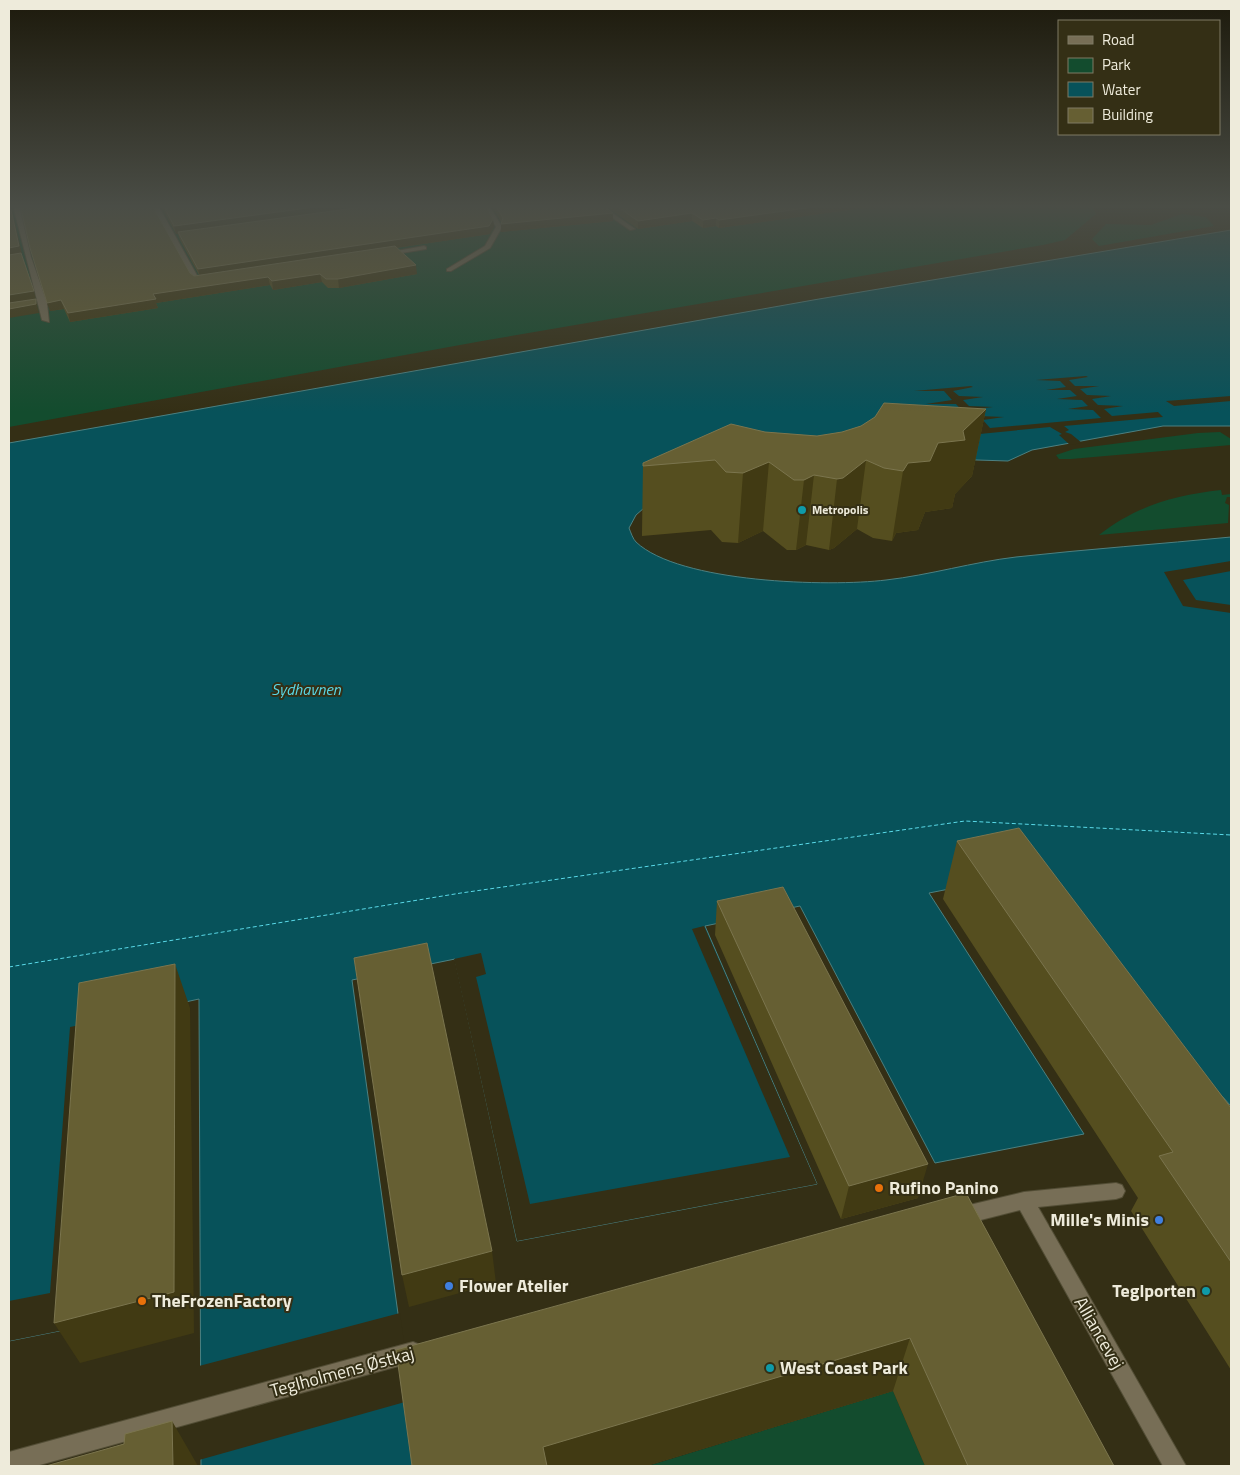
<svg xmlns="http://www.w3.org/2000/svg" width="1240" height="1475" viewBox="0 0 1240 1475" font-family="'Titillium Web',sans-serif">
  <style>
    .green { fill: #134c2e }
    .water { fill: #07525a; stroke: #4c8081 }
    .pier { fill: #342f15 }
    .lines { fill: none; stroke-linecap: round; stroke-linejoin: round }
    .ferry { stroke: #59d9e8; stroke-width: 1; stroke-dasharray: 4 2.5; stroke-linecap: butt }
    .lane-casing { stroke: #524d35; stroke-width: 2 }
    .street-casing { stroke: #524d35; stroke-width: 2 }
    .lane { fill: #776e56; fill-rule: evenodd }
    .street { fill: #776e56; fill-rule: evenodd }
    .wall { fill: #554e1f }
    .shaded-wall { fill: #413a13 }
    .building { fill: #665f33; stroke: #7b754e }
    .culture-dot { fill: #0f9aa8; stroke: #342f15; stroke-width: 2 }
    .food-dot { fill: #e8710a; stroke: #342f15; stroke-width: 2 }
    .shop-dot { fill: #3f7fe0; stroke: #342f15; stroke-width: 2 }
    .labels { text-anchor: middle; stroke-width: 4; stroke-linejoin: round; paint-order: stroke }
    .far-poi-label { font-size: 12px; font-weight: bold; fill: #eeebdb; stroke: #342f15; text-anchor: start }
    .water-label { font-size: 16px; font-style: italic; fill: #59d9e8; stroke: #342f15 }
    .near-poi-label { font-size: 18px; font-weight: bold; fill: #eeebdb; stroke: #342f15; text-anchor: start }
    .near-street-label { font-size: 18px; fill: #eeebdb; stroke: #342f15 }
  </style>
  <rect width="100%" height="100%" fill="#342f15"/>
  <path class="green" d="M9,205h1082l5,9 -31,26 -22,5 -561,96 -473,86z
    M1182,214l24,3 8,9 -115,20 -7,-7 14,-15 45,1z
    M1220,432l11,7v6l-160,14h-12l-3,-4 18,-6 124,-16z
    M1221,490l1,5 9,-1 -1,3h-3l-2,6 4,2 -1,18 -129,12c37,-29 76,-40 122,-45z
    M893,1391l32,75h-277z"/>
  <path class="water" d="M1231,230v196h-68l-131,24 -24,11 -186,-6 -170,46 -16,14 -7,13c2,5 4,11 7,14 43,41 193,45 250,38 44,-5 87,-18 130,-23 72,-8 144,-13 215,-20v569l-211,-231 -91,18 155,241 -149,29 -135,-257 -95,20 112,258 -300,57 -62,-282 -103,21 67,486h-218l-2,-467 -114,25 -21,306 -55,11v-898l810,-144z"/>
  <path class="pier" d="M1086,376l2,1 -19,3 6,6h24l-19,3 7,6 24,1 -19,3 6,6 25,1 -19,3 8,7 46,-4 5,5 -99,9 5,4 -4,2 6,2 11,9 -12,2 -11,-10 3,-1 -12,-7 -101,10 16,-23 -9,-10h-30l26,-4 -8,-9h-30l57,-5 2,1 -20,4 6,5 24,1 -20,3 6,6 24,1 -17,2 3,7 25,1 -21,3 7,8 111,-10 -8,-8 -25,-1 20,-3 -6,-6 -25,-1 20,-3 -7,-6h-24l20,-3 -6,-6 -24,-1z
    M1231,396v5l-57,5 -8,-5z
    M1231,561v10l-48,9 13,20 35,5v8l-48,-7 -19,-34z
    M704,926l113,258 -300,57 -63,-282 27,-6 5,21 -10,3 54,227 260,-47 -98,-228z
    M85,1024l-21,306 -55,11v-40l41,-8 20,-266z
    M400,1313l12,87 -213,60v-94z"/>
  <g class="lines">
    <path class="ferry" d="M9,967l452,-74 504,-72 266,14"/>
    <defs>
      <path id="lane" d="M13,205h6l12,52 16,46 2,19 -7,-2z
        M152,205h6l41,74 11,-1v2l-15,2z
        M483,205h6l13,22 -12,21 -39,23h-4v-2l38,-23 11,-19z
        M594,205h7l34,24 -5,1z
        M424,246l2,1v2l-43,7 -3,-2z"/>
      <path id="street" d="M1116,1183l6,2 3,6 -3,6 -6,2 -78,8 148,259h-23l-143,-256 -59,15 -6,-3 -3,-6 3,-6 6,-3 63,-15z
        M413,1342l7,3 3,7 -3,7 -7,3 -377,104h-27v-14z"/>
    </defs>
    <use href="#lane" class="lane-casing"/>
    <use href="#street" class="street-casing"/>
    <use href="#lane" class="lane"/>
    <use href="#street" class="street"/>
  </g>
  <path class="wall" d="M160,205h325l8,14 1,8 -4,7 -94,14 21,26 -78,14h-11l-6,-6 -49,8 -3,-5 -114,18 2,5 -88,14 -6,-13 -14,2 -20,-63 160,25 4,3 5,-1 -19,-35 -2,-6h-2z
    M491,205h111l11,8v8l-112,11v-10z
    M604,205h135l4,2 -2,-2h142l-164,23 -3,-2 -13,2 -11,-7 -54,8z
    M986,409l-14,67 -17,18 -3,14 -27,4 -7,18 -22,3 -4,8 -19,-3 -16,-9 -23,19 -5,2 -23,-5 -10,5h-9l-24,-19 -25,12 -16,-1 -11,-12 -69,6v-3l1,-70 122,-31 52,4 25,-4 19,-6z
    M957,841l274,267v262l-100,-159 7,-13 -195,-299z
    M717,901l201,297 -77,21 -126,-284z
    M966,1193l148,273h-189l-32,-75 -247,75h-234z"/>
  <path class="shaded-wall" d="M10,205h1l11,49 -13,2z
    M330,205h58l-212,29 -2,-8z
    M828,205h55l-164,23v-8z
    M613,213v8l-112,11v-8z
    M692,213v8l-54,8v-8z
    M716,218v8l-13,2v-8z
    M493,219l1,8 -4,7 -290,43 -2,-8z
    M416,265l1,9 -78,14 -1,-9z
    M320,274l2,8 -49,8 -1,-9z
    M268,277l2,8 -114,18 2,5 -88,14 -2,-9 85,-19z
    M34,291l5,22 -30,5v-23z
    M61,300l3,9 -14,2 -3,-8z
    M986,409l-14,67 -17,18 -3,14 -27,4 -7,18 -22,3 -4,8 11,-70 5,-8 30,-20 25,-12z
    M866,460l-9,69 -23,19 -5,2 8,-71z
    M769,462l-6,69 -25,12 5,-70z
    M814,475l-8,70 -10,5 8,-70z
    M175,964l15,44 4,325 -114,30 -26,-40z
    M928,1164l-10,34 -77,21 8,-33z
    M492,1251l4,32 -87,24 -7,-32z
    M910,1338l-17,53 -247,75h-101l-2,-19z
    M172,1421l26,45h-25z"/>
  <path class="building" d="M9,205h1l9,41 -10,2z
    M20,205h132l38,68 4,3 201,-30 21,19 -78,14h-12l-6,-5 -48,7 -4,-4 -115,17 3,5 -88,14 -7,-13 -14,3 -17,-55z
    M163,205h167l-156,21z
    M377,205h108l8,14 -4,7 -291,43 -20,-37z
    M495,205h107l11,8 -112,11 2,-6z
    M615,205h124l4,2 7,-2h78l-109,15 -3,-2 -13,2 -11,-7 -54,8z
    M21,253l13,38 -25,4v-40z
    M36,299v5l-27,5v-6z
    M884,403l102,6 -23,22 2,9 -27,3 -8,18 -22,2 -5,8 -19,-3 -18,-8 -23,18 -6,1 -23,-4 -10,5h-10l-25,-18 -26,11 -17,-1 -11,-12 -72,6v-3l88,-39 34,8 52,4 25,-4 19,-6 14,-9z
    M1019,828l212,280v154l-72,-106 14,-4 -216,-311z
    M783,887l145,277 -79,22 -132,-285z
    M427,943l65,308 -90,24 -48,-317z
    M175,964l-1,328 -120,31 25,-340z
    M966,1193l148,273h-146l-58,-128 -367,109 4,19h-135l-16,-116z
    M172,1421l1,45h-127l78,-22 1,-10z"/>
  <linearGradient id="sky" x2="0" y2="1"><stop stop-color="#1d1a0c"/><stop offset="0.5" stop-color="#4a4d46"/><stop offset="1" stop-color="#4a4d46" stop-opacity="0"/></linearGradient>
  <rect width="1240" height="412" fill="url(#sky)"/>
  <g class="culture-dot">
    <circle cx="802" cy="510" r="5"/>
    <circle cx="1206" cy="1291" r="5"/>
    <circle cx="770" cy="1368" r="5"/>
  </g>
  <g class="food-dot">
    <circle cx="879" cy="1188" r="5"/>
    <circle cx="142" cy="1301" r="5"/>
  </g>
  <g class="shop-dot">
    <circle cx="1159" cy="1220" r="5"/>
    <circle cx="449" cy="1286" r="5"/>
  </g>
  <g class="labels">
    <g class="far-poi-label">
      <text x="812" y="514">Metropolis</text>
    </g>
    <g class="water-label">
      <text x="306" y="695">Sydhavnen</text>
    </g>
    <g class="near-poi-label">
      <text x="889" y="1194">Rufino Panino</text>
      <text x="1149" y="1226" text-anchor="end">Mille's Minis</text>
      <text x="459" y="1292">Flower Atelier</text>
      <text x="1196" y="1297" text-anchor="end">Teglporten</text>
      <text x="152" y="1307">TheFrozenFactory</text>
      <text x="780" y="1374">West Coast Park</text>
    </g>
    <g class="near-street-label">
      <text transform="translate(1099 1333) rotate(60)" y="6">Alliancevej</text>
      <text transform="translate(342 1372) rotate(-15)" y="6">Teglholmens Østkaj</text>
    </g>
  </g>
  <rect width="1240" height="1475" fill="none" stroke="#eeebdb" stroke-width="20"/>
  <rect x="1058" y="20" width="162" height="115" fill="#342f15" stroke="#7e7a64"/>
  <rect x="1068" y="36" width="25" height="8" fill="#776e56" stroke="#7e7a64"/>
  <text x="1102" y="45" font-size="15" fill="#eeebdb">Road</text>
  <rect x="1068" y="58" width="25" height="15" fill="#134c2e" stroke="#7e7a64"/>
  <text x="1102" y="70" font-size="15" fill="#eeebdb">Park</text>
  <rect x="1068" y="82" width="25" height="15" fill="#07525a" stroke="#7e7a64"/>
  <text x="1102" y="95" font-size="15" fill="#eeebdb">Water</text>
  <rect x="1068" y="108" width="25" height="15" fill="#665f33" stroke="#7e7a64"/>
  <text x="1102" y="120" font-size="15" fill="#eeebdb">Building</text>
</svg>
